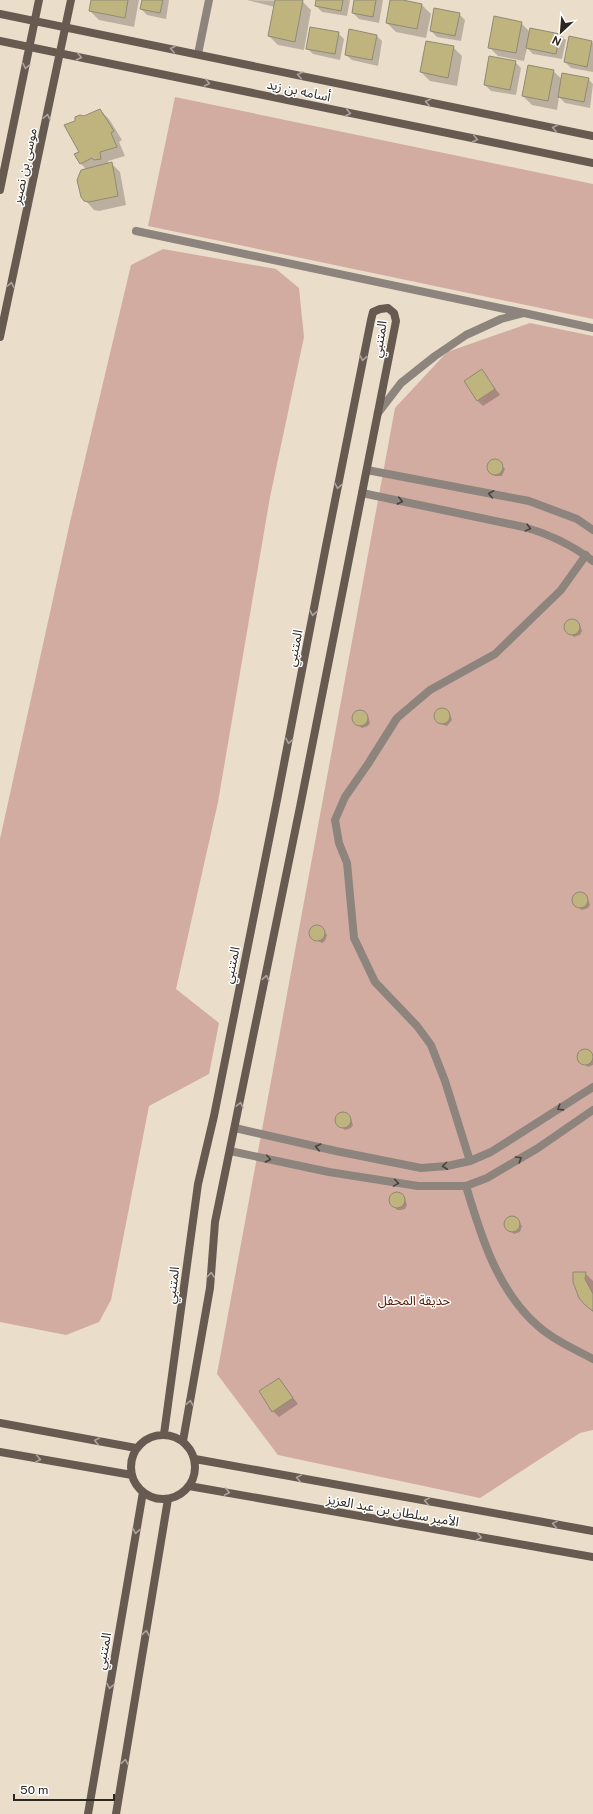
<svg xmlns="http://www.w3.org/2000/svg" width="593" height="1814" viewBox="0 0 593 1814" font-family="'Public Sans','Noto Sans Arabic',sans-serif">
  <style>
    .green { fill: #d2aca1 }
    .shadow { fill: #0003 }
    .building { fill: #c0b47e; stroke: #8e8a75 }
    .lines { fill: none; stroke-linecap: round; stroke-linejoin: round }
    .street { stroke: #8d847e; stroke-width: 8 }
    .secondary { stroke: #665a51; stroke-width: 8 }
    .oneway { stroke: #aba49f }
    .oneway2 { stroke: #49433c }
    .labels { text-anchor: middle; stroke-width: 3; stroke-linejoin: round; paint-order: stroke }
    .street-label { font-size: 13px; fill: #2c2720; stroke: #fff }
    .park-label { font-size: 13px; fill: #591600; stroke: #fff }
  </style>
  <rect width="100%" height="100%" fill="#eaddc9"/>
  <path class="green" d="M175,97l418,87v135l-445,-93z
    M163,249l113,20 23,19 5,49 -34,160 -52,305 -42,187 43,34 -10,51 -60,32 -38,194 -12,22 -33,13 -66,-13v-483l70,-317 61,-257z
    M530,323l63,13v1094l-13,3 -100,65 -202,-43 -61,-81 178,-966 52,-56z"/>
  <path class="shadow" d="M92,0h47l-5,27 -35,-7 -9,-9z
    M143,0h26l-3,19 -19,-4 -6,-6z
    M247,0l55,1 9,9 -7,40 -26,-5 -9,-9 6,-29z
    M317,0h33l-3,16 -25,-4 -6,-6z
    M355,0h28l-4,23 -20,-4 -6,-6z
    M391,0l31,5 9,9 -5,24 -30,-6 -9,-9z
    M459,14l6,6 -4,21 -24,-4 -6,-6z
    M521,23l9,9 30,3 6,5 -4,19 -29,-5 -6,-6 -3,13 -26,-5 -9,-9z
    M338,33l6,6 -4,21 -27,-6 -6,-6z
    M376,35l6,6 -4,25 -26,-6 -6,-5z
    M569,37l24,6v29l-22,-4 -6,-6z
    M453,47l9,9 -5,30 -27,-5 -9,-9z
    M515,62l6,6 -5,27 -25,-4 -6,-6z
    M553,71l9,8h26l5,5 -3,24 -25,-5 -6,-6 -2,13 -25,-5 -9,-9z
    M100,110l9,9 13,21 -3,2 6,14 -17,5 1,3 2,-1 9,9 6,33 -27,6 -5,-1 -9,-10 1,-31 -5,-5 -1,-12 4,-35z
    M482,371l18,24 -17,11 -6,-6z
    M494,460l4,1 7,8 -3,7h-7l-6,-7v-4z
    M572,620l8,5 2,6 -2,4 -6,2 -7,-6 -2,-4 3,-6z
    M443,709l7,5 2,6 -5,6 -6,-2 -5,-8 3,-6z
    M361,711l7,5 2,7 -2,3 -6,2 -7,-5 -2,-4 3,-7z
    M581,894l7,5 2,6 -2,3 -6,2 -7,-5 -2,-4 3,-6z
    M316,926l6,2 5,7 -2,6 -3,2 -6,-3 -5,-7 1,-4z
    M586,1050l7,5v10l-5,2 -7,-6 -2,-4 1,-4z
    M344,1114l7,5 2,6 -2,3 -6,2 -6,-5 -2,-7 2,-3z
    M398,1194l7,5 2,6 -2,4 -4,1h-4l-7,-9 1,-4z
    M510,1217l6,2 3,3 3,4 -2,6 -6,2 -7,-5 -2,-5 1,-4z
    M574,1273h11l8,8v31l-8,-8z
    M279,1379l19,25 -19,13 -6,-6z"/>
  <path class="building" d="M91,0h37l-3,18 -36,-7z
    M142,0h21l-3,13 -20,-4z
    M275,0h28l-8,42 -27,-6z
    M316,0h27l-2,11 -26,-5z
    M354,0h22l-3,17 -21,-4z
    M390,0h13l19,4 -5,25 -31,-6z
    M434,8l26,5 -5,23 -25,-5z
    M494,16l28,6 -6,31 -28,-5z
    M310,27l29,5 -4,22 -29,-5z
    M530,28l30,6 -4,20 -30,-6z
    M349,29l28,6 -5,25 -27,-5z
    M569,36l23,5 -5,26 -23,-5z
    M426,41l28,5 -6,32 -28,-6z
    M489,56l27,5 -6,29 -26,-5z
    M528,65l26,5 -6,31 -26,-5z
    M562,73l27,5 -5,24 -26,-5z
    M100,109l14,22 -3,2 6,14 -17,5 1,7 -7,1 -2,-2 -12,6 -6,-10 5,-2 -15,-27 11,-4v-4l5,-2 4,1z
    M112,162l6,34 -29,6 -5,-1 -3,-4 -4,-17 4,-10z
    M482,369l13,20 -18,12 -13,-20z
    M487 467a8 8 0 1 1 16 0a8 8 0 1 1-16 0Z
    M564 627a8 8 0 1 1 16 0a8 8 0 1 1-16 0Z
    M434 716a8 8 0 1 1 16 0a8 8 0 1 1-16 0Z
    M352 718a8 8 0 1 1 16 0a8 8 0 1 1-16 0Z
    M572 900a8 8 0 1 1 16 0a8 8 0 1 1-16 0Z
    M309 933a8 8 0 1 1 16 0a8 8 0 1 1-16 0Z
    M577 1057a8 8 0 1 1 16 0a8 8 0 1 1-16 0Z
    M335 1120a8 8 0 1 1 16 0a8 8 0 1 1-16 0Z
    M389 1200a8 8 0 1 1 16 0a8 8 0 1 1-16 0Z
    M504 1224a8 8 0 1 1 16 0a8 8 0 1 1-16 0Z
    M573,1272h13l-1,7 8,15v17l-8,-6 -6,-7 -6,-16z
    M279,1378l14,20 -21,14 -13,-21z"/>
  <g class="lines">
    <path class="street" d="M198,54l11,-54
      M136,231l388,82
      M378,413l23,-30 34,-27 31,-21 35,-16 23,-6 69,15
      M367,470l162,31 48,18 16,11
      M362,493l162,34c25,7 48,18 69,34
      M235,1128l101,23 85,17 26,-2 23,-5 21,-9 102,-65
      M230,1151l99,21 89,14h48l21,-8 51,-30 55,-38
      M470,1161l-25,-80 -14,-36 -14,-19 -42,-44 -21,-44 -7,-75 -8,-20 -4,-23 10,-23 23,-33 29,-46 33,-28 65,-36 66,-64 25,-35
      M466,1186c15,50 31,104 72,140 16,14 36,23 55,33"/>
    <path class="secondary" d="M0,14l593,122
      M0,41l593,122
      M0,190l39,-190
      M0,337l71,-337
      M0,1423l136,25
      M164,1434l34,-250 16,-68 63,-316 48,-249 46,-231 2,-8 7,-3 8,-1 6,5 2,8 -96,486 -85,415 -5,66 -27,153
      M131 1467a32 32 0 1 1 64 0a32 32 0 1 1-64 0Z
      M0,1452l132,23
      M195,1459l398,72
      M189,1486l404,71
      M88,1814l55,-322
      M116,1814l52,-315"/>
  </g>
  <defs><path id="oneway-chevron" d="M-2-3.5L2.5 0L-2 3.5" fill="none" stroke-width="1.6" stroke-linecap="round" stroke-linejoin="round"/></defs>
  <g class="oneway">
    <use href="#oneway-chevron" transform="translate(173 49) rotate(-168)"/>
    <use href="#oneway-chevron" transform="translate(79 57) rotate(12)"/>
    <use href="#oneway-chevron" transform="translate(26 66) rotate(102)"/>
    <use href="#oneway-chevron" transform="translate(300 75) rotate(-168)"/>
    <use href="#oneway-chevron" transform="translate(207 83) rotate(12)"/>
    <use href="#oneway-chevron" transform="translate(428 102) rotate(-168)"/>
    <use href="#oneway-chevron" transform="translate(348 113) rotate(12)"/>
    <use href="#oneway-chevron" transform="translate(47 117) rotate(-78)"/>
    <use href="#oneway-chevron" transform="translate(555 128) rotate(-168)"/>
    <use href="#oneway-chevron" transform="translate(475 139) rotate(12)"/>
    <use href="#oneway-chevron" transform="translate(11 285) rotate(-78)"/>
    <use href="#oneway-chevron" transform="translate(363 358) rotate(101)"/>
    <use href="#oneway-chevron" transform="translate(338 486) rotate(101)"/>
    <use href="#oneway-chevron" transform="translate(313 613) rotate(101)"/>
    <use href="#oneway-chevron" transform="translate(289 741) rotate(101)"/>
    <use href="#oneway-chevron" transform="translate(266 978) rotate(-79)"/>
    <use href="#oneway-chevron" transform="translate(240 1105) rotate(-78)"/>
    <use href="#oneway-chevron" transform="translate(211 1275) rotate(-85)"/>
    <use href="#oneway-chevron" transform="translate(190 1403) rotate(-80)"/>
    <use href="#oneway-chevron" transform="translate(97 1441) rotate(-170)"/>
    <use href="#oneway-chevron" transform="translate(38 1459) rotate(10)"/>
    <use href="#oneway-chevron" transform="translate(299 1478) rotate(-170)"/>
    <use href="#oneway-chevron" transform="translate(227 1492) rotate(10)"/>
    <use href="#oneway-chevron" transform="translate(427 1501) rotate(-170)"/>
    <use href="#oneway-chevron" transform="translate(555 1524) rotate(-170)"/>
    <use href="#oneway-chevron" transform="translate(136 1531) rotate(100)"/>
    <use href="#oneway-chevron" transform="translate(479 1537) rotate(10)"/>
    <use href="#oneway-chevron" transform="translate(146 1633) rotate(-81)"/>
    <use href="#oneway-chevron" transform="translate(110 1686) rotate(100)"/>
    <use href="#oneway-chevron" transform="translate(125 1762) rotate(-81)"/>
  </g>
  <g class="oneway2">
    <use href="#oneway-chevron" transform="translate(491 494) rotate(-169)"/>
    <use href="#oneway-chevron" transform="translate(400 501) rotate(12)"/>
    <use href="#oneway-chevron" transform="translate(528 528) rotate(15)"/>
    <use href="#oneway-chevron" transform="translate(560 1108) rotate(148)"/>
    <use href="#oneway-chevron" transform="translate(318 1147) rotate(-167)"/>
    <use href="#oneway-chevron" transform="translate(268 1159) rotate(12)"/>
    <use href="#oneway-chevron" transform="translate(519 1159) rotate(-31)"/>
    <use href="#oneway-chevron" transform="translate(445 1166) rotate(173)"/>
    <use href="#oneway-chevron" transform="translate(396 1183) rotate(9)"/>
  </g>
  <g class="labels">
    <g class="street-label">
      <text transform="translate(299 90) rotate(12)" y="5">أسامه بن زيد</text>
      <text transform="translate(24 166) rotate(-78)" y="5">موسى بن نصير</text>
      <text transform="translate(379 339) rotate(-81)" y="5">المتنبي</text>
      <text transform="translate(294 648) rotate(-79)" y="5">المتنبي</text>
      <text transform="translate(231 965) rotate(-78)" y="5">المتنبي</text>
      <text transform="translate(172 1285) rotate(-83)" y="5">المتنبي</text>
      <text transform="translate(393 1510) rotate(10)" y="5">الأمير سلطان بن عبد العزيز</text>
      <text transform="translate(103 1651) rotate(-80)" y="5">المتنبي</text>
    </g>
    <g class="park-label">
      <text x="414" y="1305">حديقة المحفل</text>
    </g>
  </g>
  <g transform="translate(561 32) rotate(206)" stroke="#ffffff" stroke-width="3" paint-order="stroke">
  <path d="M0-3L7 15L0 10L-7 15Z" fill="#2c2720"/>
  <text y="-6" font-size="11" font-weight="bold" text-anchor="middle" fill="#2c2720">N</text>
  </g>
  <path d="M14 1794v6h100v-6" fill="none" stroke="#2c2720" stroke-width="2"/>
  <text x="20" y="1794" font-size="12" fill="#2c2720" stroke="#ffffff" stroke-width="3" paint-order="stroke">50 m</text>
</svg>
